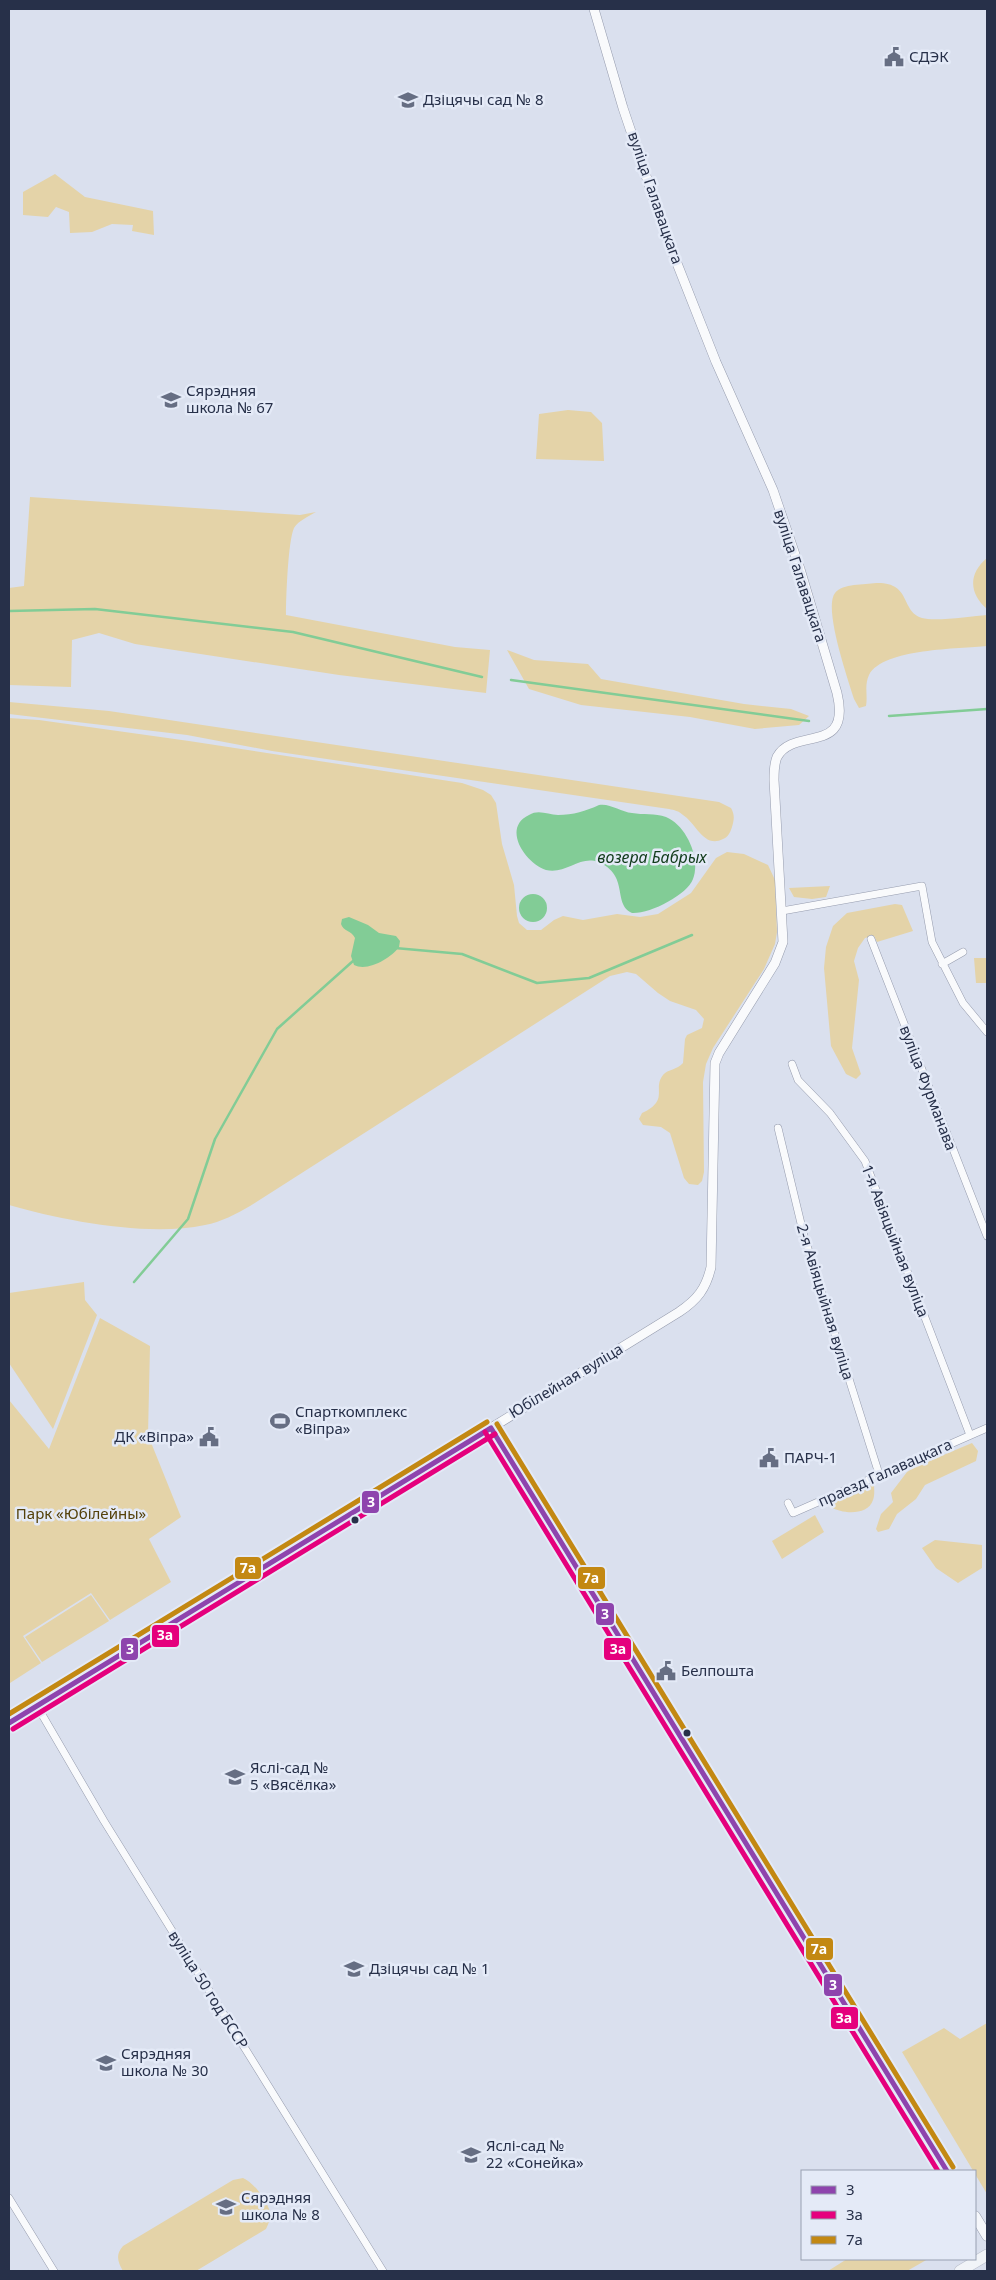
<svg xmlns="http://www.w3.org/2000/svg" width="996" height="2280" viewBox="0 0 996 2280" font-family="'Noto Sans',sans-serif">
  <style>
    .green { fill: #e4d3a8 }
    .water { fill: #82cc96 }
    .lines { fill: none; stroke-linecap: round; stroke-linejoin: round }
    .stream { stroke: #82cc96; stroke-width: 2.5 }
    .minor-casing { stroke: #969cae; stroke-width: 8 }
    .tertiary-casing { stroke: #969cae; stroke-width: 10 }
    .secondary-casing { stroke: #969cae; stroke-width: 11 }
    .primary-casing { stroke: #b9becb; stroke-width: 12 }
    .minor { stroke: #f9fafc; stroke-width: 7 }
    .tertiary { stroke: #f9fafc; stroke-width: 9 }
    .secondary { stroke: #f5f7fb; stroke-width: 10 }
    .primary { stroke: #f1f4f8; stroke-width: 11 }
    .bus-1-casing { stroke: #e4eaf7; stroke-width: 9 }
    .bus-2-casing { stroke: #e4eaf7; stroke-width: 9 }
    .bus-3-casing { stroke: #e4eaf7; stroke-width: 9 }
    .bus-1 { stroke: #8e44ad; stroke-width: 5 }
    .bus-2 { stroke: #e5007d; stroke-width: 5 }
    .bus-3 { stroke: #c38812; stroke-width: 5 }
    .bus-dot { fill: #273049; stroke: #e4eaf7; stroke-width: 2 }
    .labels { text-anchor: middle; stroke-width: 5; stroke-linejoin: round; paint-order: stroke }
    .poi-label { font-size: 15px; fill: #273049; stroke: #e4eaf7; text-anchor: start }
    .street-label { font-size: 15px; fill: #273049; stroke: #e4eaf7 }
    .park-label { font-size: 15px; fill: #54410a; stroke: #e4eaf7 }
    .water-label { font-size: 16px; font-style: italic; fill: #113b1b; stroke: #e4eaf7 }
    .line-badge { stroke: #e4eaf7; stroke-width: 2 }
    .badge-label { font-size: 14px; text-anchor: middle; font-weight: bold; fill: #fff }
  </style>
  <rect width="100%" height="100%" fill="#dae0ee"/>
  <path class="green" d="M55,174l30,23 68,14 1,24 -22,-4 1,-6 -21,-1 -20,8 -22,1 -1,-21 -13,-5 -8,10 -25,-2v-23z
    M568,410l23,2 11,11 2,38 -68,-2 3,-45z
    M30,497l270,18 16,-3c-7,4 -18,9 -22,16 -6,13 -8,70 -8,87l169,32 35,3 -4,43 -147,-18 -204,-31 -36,-11 -27,7 -1,47 -62,-2v-97l15,-2z
    M987,558v51c-18,-16 -19,-35 0,-51z
    M876,583c36,-1 24,28 46,35 13,4 50,-2 65,-3v31c-27,3 -104,2 -118,29 -5,11 -1,20 -3,31l-7,2 -5,-9c-6,-20 -31,-91 -19,-106 8,-10 29,-8 41,-10z
    M507,650l27,10 54,4 13,15 143,25 47,5 18,7 -10,9 -44,4 -65,-12 -109,-12 -52,-16z
    M9,702l100,9 610,91 12,6c4,7 3,12 1,19 -2,6 -4,10 -9,12 -19,10 -27,-16 -40,-24 -4,-4 -9,-5 -14,-6l-397,-58 -85,-16 -178,-21z
    M9,718l30,2 150,21 273,42 21,7 8,5 5,8 6,41 12,41 3,31 2,7 8,7h14l13,-10 9,-4 20,4 34,-6 23,3 18,-3 33,-21 25,-35 11,-6 17,2 24,11 7,15 2,52 -2,12 -11,25 -51,79 -7,16 -3,18 1,90 -2,9 -4,4 -9,-1 -5,-6 -14,-45 -9,-6 -18,-2 -4,-6 3,-6c28,-13 10,-24 21,-38 5,-6 14,-5 20,-12l2,-24 2,-4 15,-7 2,-9 -8,-9 -26,-9 -12,-8 -22,-19 -9,-2 -17,4 -360,230c-14,8 -29,16 -45,19 -57,12 -140,-4 -196,-20z
    M830,886l-4,11 -14,2 -18,-2 -5,-9z
    M895,904l7,1 11,26 -36,11 -3,-6 -9,2 -7,10 -4,13 5,19 -7,68 9,26 -5,5 -10,-5 -15,-28 -7,-78 2,-21 7,-21 14,-13z
    M974,958h13v25h-11z
    M84,1282l1,18 12,15 -44,114 -44,-66v-70z
    M100,1318l50,28 -2,89 33,82 -32,22 22,43 -61,38 -19,-27 -68,43 18,27 -31,20 -1,-283 40,49z
    M972,1443l6,8 -2,10 -51,24 -9,14 -19,15 -8,15 -11,3 -2,-3 5,-15 12,-12 -2,-9 16,-21 8,-5z
    M874,1484c0,5 1,11 -1,16 -5,16 -31,14 -42,7l10,-10z
    M815,1515l9,17 -42,27 -10,-18z
    M935,1540l47,5v23l-24,15 -22,-15 -14,-20z
    M91,1595l18,26 -67,41 -17,-25z
    M987,2023v171l-85,-142 42,-24 16,11z
    M243,2178c10,4 22,20 26,31 2,8 0,14 -3,20l-70,42h-73c-5,-9 -8,-16 0,-25l110,-66z
    M847,2259h81l-21,12h-79z"/>
  <path class="water" d="M599,805c11,-2 22,7 33,8 11,2 23,0 34,4 20,8 35,41 27,62 -6,16 -43,35 -61,34 -20,-9 -2,-38 -34,-51 -18,-7 -33,13 -52,8 -20,-6 -45,-42 -17,-55 10,-6 19,0 29,0 15,0 28,-4 41,-10z
    M519 908a14 14 0 1 1 28 0a14 14 0 1 1-28 0Z
    M349,917l19,8 11,8 17,3 4,5 -1,6c-8,11 -31,25 -45,18l-3,-9 4,-18c-3,-7 -12,-7 -14,-14l1,-5z"/>
  <g class="lines">
    <path class="stream" d="M9,611l86,-2 198,23 189,45
      M511,680l298,41
      M889,716l98,-7
      M395,948l67,6 75,29 52,-5 103,-43
      M134,1282l54,-63 27,-80 62,-110 76,-68"/>
    <defs>
      <path id="minor" d="M782,911l140,-25 10,56 31,61 24,29
        M871,939l116,297
        M942,964l21,-12
        M792,1064l6,16 32,33 35,48 105,274
        M778,1128l26,108 75,238
        M788,1503l5,10 194,-85
        M37,1706l67,115 279,450
        M9,2198l45,73"/>
      <path id="tertiary" d="M491,1428l188,-116c18,-12 27,-23 32,-45l4,-204 4,-10 56,-90 8,-21 -9,-162c0,-7 0,-16 3,-23 17,-31 75,-1 60,-64l-37,-124 -27,-79 -57,-128 -49,-124 -44,-130 -29,-99"/>
      <path id="secondary" d="M9,1723l482,-295 456,743
        M975,2216l12,20"/>
      <path id="primary" d="M960,2271l27,-16"/>
    </defs>
    <use href="#minor" class="minor-casing"/>
    <use href="#tertiary" class="tertiary-casing"/>
    <use href="#secondary" class="secondary-casing"/>
    <use href="#primary" class="primary-casing"/>
    <use href="#minor" class="minor"/>
    <use href="#tertiary" class="tertiary"/>
    <use href="#secondary" class="secondary"/>
    <use href="#primary" class="primary"/>
    <defs>
      <path id="bus-1" d="M491,1428l456,743
        M9,1723l482,-295"/>
      <path id="bus-2" d="M485,1432l453,739
        M13,1729l482,-295"/>
      <path id="bus-3" d="M497,1424l456,743
        M9,1714l478,-292"/>
    </defs>
    <use href="#bus-1" class="bus-1-casing"/>
    <use href="#bus-2" class="bus-2-casing"/>
    <use href="#bus-3" class="bus-3-casing"/>
    <use href="#bus-1" class="bus-1"/>
    <use href="#bus-2" class="bus-2"/>
    <use href="#bus-3" class="bus-3"/>
  </g>
  <defs>
    <symbol id="civic-bare" viewBox="-9 -9 18 18"><path d="M-.6-6.5H3V-4.5H.6V-3L4-1V1h2V6H-6V1h2V-1L-.6-3ZM-1.2 2.5V6h2.4V2.5Z" fill="#666e83" stroke="#e4eaf7" stroke-width="2.5" paint-order="stroke"/></symbol>
    <symbol id="school-bare" viewBox="-9 -9 18 18"><path d="M0-5L7-2L0 1L-7-2ZM-4 1L0 2.5L4 1V4Q0 6-4 4Z" fill="#666e83" stroke="#e4eaf7" stroke-width="2.5" paint-order="stroke"/></symbol>
    <symbol id="stadium-bare" viewBox="-9 -9 18 18"><path d="M0-5a6.5 5 0 1 0 0 10a6.5 5 0 1 0 0-10ZM-3.5-1.8h7v3.6h-7Z" fill="#666e83" stroke="#e4eaf7" stroke-width="2.5" paint-order="stroke"/></symbol>
  </defs>
  <g fill-rule="evenodd">
    <use href="#civic-bare" x="880" y="43" width="28" height="28"/>
    <use href="#school-bare" x="394" y="86" width="28" height="28"/>
    <use href="#school-bare" x="157" y="386" width="28" height="28"/>
    <use href="#stadium-bare" x="266" y="1407" width="28" height="28"/>
    <use href="#civic-bare" x="195" y="1423" width="28" height="28"/>
    <use href="#civic-bare" x="755" y="1444" width="28" height="28"/>
    <use href="#civic-bare" x="652" y="1657" width="28" height="28"/>
    <use href="#school-bare" x="221" y="1763" width="28" height="28"/>
    <use href="#school-bare" x="340" y="1955" width="28" height="28"/>
    <use href="#school-bare" x="92" y="2049" width="28" height="28"/>
    <use href="#school-bare" x="457" y="2141" width="28" height="28"/>
    <use href="#school-bare" x="212" y="2193" width="28" height="28"/>
  </g>
  <g class="bus-dot">
    <circle cx="355" cy="1520" r="4.5"/>
    <circle cx="687" cy="1733" r="4.5"/>
  </g>
  <g class="labels">
    <g class="poi-label">
      <text x="909" y="62">СДЭК</text>
      <text x="423" y="105">Дзіцячы сад № 8</text>
      <text x="186" y="396">Сярэдняя<tspan x="186" dy="17">школа № 67</tspan></text>
      <text x="295" y="1417">Спарткомплекс<tspan x="295" dy="17">«Віпра»</tspan></text>
      <text x="194" y="1442" text-anchor="end">ДК «Віпра»</text>
      <text x="784" y="1463">ПАРЧ-1</text>
      <text x="681" y="1676">Белпошта</text>
      <text x="250" y="1773">Яслі-сад №<tspan x="250" dy="17">5 «Вясёлка»</tspan></text>
      <text x="369" y="1974">Дзіцячы сад № 1</text>
      <text x="121" y="2059">Сярэдняя<tspan x="121" dy="17">школа № 30</tspan></text>
      <text x="486" y="2151">Яслі-сад №<tspan x="486" dy="17">22 «Сонейка»</tspan></text>
      <text x="241" y="2203">Сярэдняя<tspan x="241" dy="17">школа № 8</tspan></text>
    </g>
    <g class="street-label">
      <text transform="translate(655 198) rotate(71)" y="5">вуліца Галавацкага</text>
      <text transform="translate(800 576) rotate(72)" y="5">вуліца Галавацкага</text>
      <text transform="translate(928 1088) rotate(69)" y="5">вуліца Фурманава</text>
      <text transform="translate(895 1241) rotate(69)" y="5">1-я Авіяцыйная вуліца</text>
      <text transform="translate(825 1302) rotate(73)" y="5">2-я Авіяцыйная вуліца</text>
      <text transform="translate(566 1381) rotate(-31)" y="5">Юбілейная вуліца</text>
      <text transform="translate(885 1473) rotate(-24)" y="5">праезд Галавацкага</text>
      <text transform="translate(208 1990) rotate(58)" y="5">вуліца 50 год БССР</text>
    </g>
    <g class="park-label">
      <text x="81" y="1519">Парк «Юбілейны»</text>
    </g>
    <g class="water-label">
      <text x="652" y="863">возера Бабрых</text>
    </g>
  </g>
  <g class="line-badge">
    <rect x="361" y="1490" width="19" height="24" rx="5" fill="#8e44ad"/>
    <rect x="234" y="1556" width="28" height="24" rx="5" fill="#c38812"/>
    <rect x="577" y="1566" width="29" height="24" rx="5" fill="#c38812"/>
    <rect x="595" y="1602" width="20" height="24" rx="5" fill="#8e44ad"/>
    <rect x="151" y="1624" width="29" height="24" rx="5" fill="#e5007d"/>
    <rect x="603" y="1637" width="29" height="24" rx="5" fill="#e5007d"/>
    <rect x="120" y="1637" width="19" height="24" rx="5" fill="#8e44ad"/>
    <rect x="805" y="1937" width="29" height="24" rx="5" fill="#c38812"/>
    <rect x="823" y="1973" width="20" height="24" rx="5" fill="#8e44ad"/>
    <rect x="830" y="2006" width="29" height="24" rx="5" fill="#e5007d"/>
  </g>
  <g class="badge-label">
    <text x="371" y="1507">3</text>
    <text x="248" y="1573">7а</text>
    <text x="591" y="1583">7а</text>
    <text x="605" y="1619">3</text>
    <text x="165" y="1640">3а</text>
    <text x="618" y="1654">3а</text>
    <text x="130" y="1654">3</text>
    <text x="819" y="1954">7а</text>
    <text x="833" y="1990">3</text>
    <text x="844" y="2023">3а</text>
  </g>
  <rect width="996" height="2280" fill="none" stroke="#273049" stroke-width="20"/>
  <rect x="801" y="2170" width="175" height="90" fill="#e4eaf7" stroke="#98a0b1"/>
  <rect x="811" y="2186" width="25" height="8" fill="#8e44ad" stroke="#98a0b1"/>
  <text x="846" y="2195" font-size="15" fill="#273049">3</text>
  <rect x="811" y="2211" width="25" height="8" fill="#e5007d" stroke="#98a0b1"/>
  <text x="846" y="2220" font-size="15" fill="#273049">3а</text>
  <rect x="811" y="2236" width="25" height="8" fill="#c38812" stroke="#98a0b1"/>
  <text x="846" y="2245" font-size="15" fill="#273049">7а</text>
</svg>
